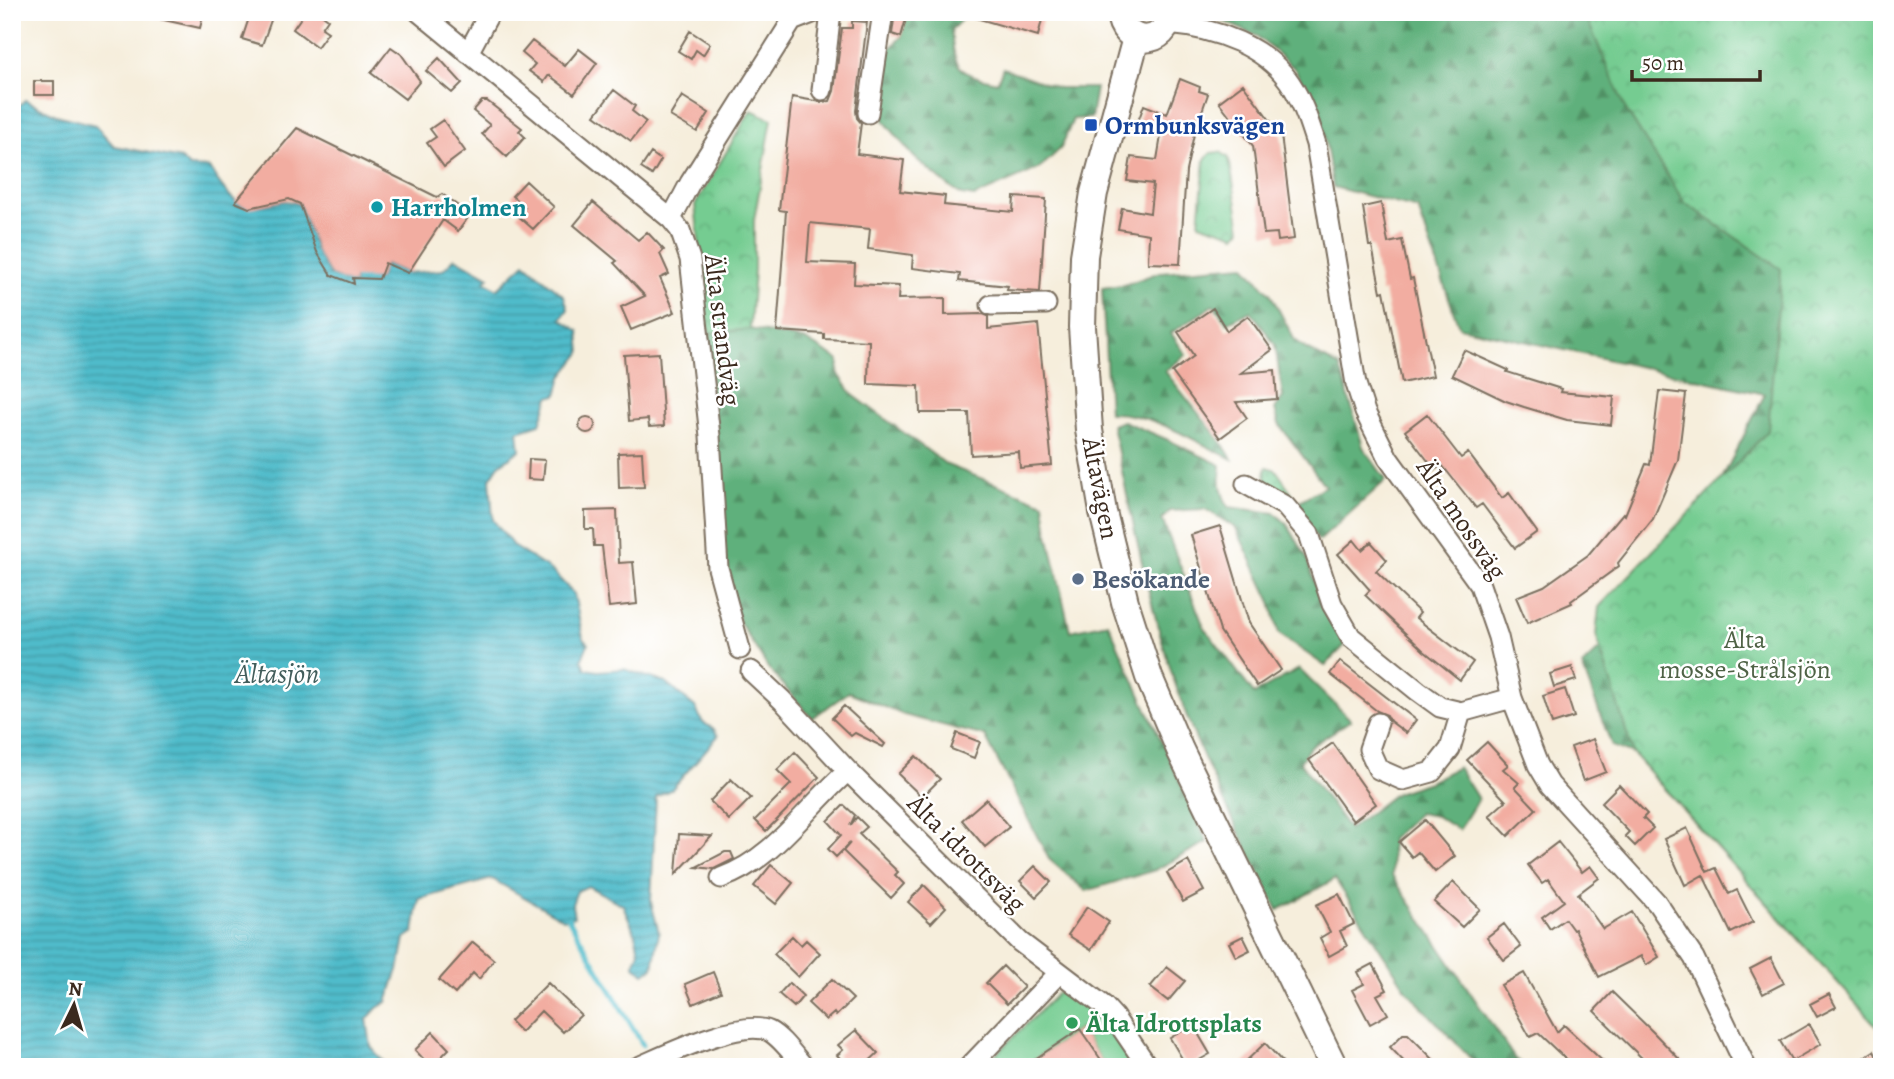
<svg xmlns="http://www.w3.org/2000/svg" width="1894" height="1079" viewBox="0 0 1894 1079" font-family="Alegreya,serif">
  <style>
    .grass { fill: url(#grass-dots); stroke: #587b58; stroke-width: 2 }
    .forest { fill: url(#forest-firs); stroke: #4d6d4c; stroke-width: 2 }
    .park { fill: url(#park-crowns); stroke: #587b58; stroke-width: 2 }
    .pitch { fill: #74cc91; stroke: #587b58; stroke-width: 2 }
    .water { fill: url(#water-rules); stroke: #467374; stroke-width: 2 }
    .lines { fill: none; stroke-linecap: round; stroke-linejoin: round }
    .stream { stroke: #50bccb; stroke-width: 5 }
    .building { fill: #f2ada1 }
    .minor-casing { stroke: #7c6f60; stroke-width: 23 }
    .major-casing { stroke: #7c6f60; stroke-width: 30 }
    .minor { stroke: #fff; stroke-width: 19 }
    .major { stroke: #fff; stroke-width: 26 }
    .transit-dot { fill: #1a4fb4; stroke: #fff; stroke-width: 2.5 }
    .culture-dot { fill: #0f9aa8; stroke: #fff; stroke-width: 2.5 }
    .service-dot { fill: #5c6f8a; stroke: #fff; stroke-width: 2.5 }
    .leisure-dot { fill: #2e9e5b; stroke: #fff; stroke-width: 2.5 }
    .labels { text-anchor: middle; stroke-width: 5; stroke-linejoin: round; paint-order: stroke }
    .transit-label { font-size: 26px; font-weight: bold; fill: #164399; stroke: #fff; text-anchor: start }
    .culture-label { font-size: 26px; font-weight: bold; fill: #0d838f; stroke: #fff; text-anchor: start }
    .street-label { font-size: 26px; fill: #3b2a1e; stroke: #fff }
    .service-label { font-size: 26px; font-weight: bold; fill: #4e5e75; stroke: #fff; text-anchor: start }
    .park-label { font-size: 26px; fill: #4f6346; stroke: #fff }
    .leisure-label { font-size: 26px; font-weight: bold; fill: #27864d; stroke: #fff; text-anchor: start }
    .water-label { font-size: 28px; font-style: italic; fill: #425d5b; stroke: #fff }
  </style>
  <defs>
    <pattern id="grass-dots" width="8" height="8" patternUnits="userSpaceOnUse" patternTransform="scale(1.75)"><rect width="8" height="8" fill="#74cc91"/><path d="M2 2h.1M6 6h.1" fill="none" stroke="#65af7d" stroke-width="1.8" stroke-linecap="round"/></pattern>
    <pattern id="forest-firs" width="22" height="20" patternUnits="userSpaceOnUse" patternTransform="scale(1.75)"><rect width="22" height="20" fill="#5fb07b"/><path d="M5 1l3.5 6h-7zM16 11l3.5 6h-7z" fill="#508f64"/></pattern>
    <pattern id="park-crowns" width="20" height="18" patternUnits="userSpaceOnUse" patternTransform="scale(1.75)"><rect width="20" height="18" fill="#74cc91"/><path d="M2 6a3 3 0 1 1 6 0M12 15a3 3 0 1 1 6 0" fill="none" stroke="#65af7d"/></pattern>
    <pattern id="water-rules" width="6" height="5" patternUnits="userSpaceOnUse" patternTransform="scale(1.75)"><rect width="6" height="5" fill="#50bccb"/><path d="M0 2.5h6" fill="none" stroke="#4499a4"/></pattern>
  </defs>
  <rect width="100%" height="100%" fill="#fff"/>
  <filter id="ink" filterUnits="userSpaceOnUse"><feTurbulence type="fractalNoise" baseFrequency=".0143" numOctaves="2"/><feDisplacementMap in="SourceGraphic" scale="14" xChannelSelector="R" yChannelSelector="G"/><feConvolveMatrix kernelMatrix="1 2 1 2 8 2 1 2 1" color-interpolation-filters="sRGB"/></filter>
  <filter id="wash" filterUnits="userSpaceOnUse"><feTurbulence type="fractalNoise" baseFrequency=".00686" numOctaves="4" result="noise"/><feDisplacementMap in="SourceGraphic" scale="28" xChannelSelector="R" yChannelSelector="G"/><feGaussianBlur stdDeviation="1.57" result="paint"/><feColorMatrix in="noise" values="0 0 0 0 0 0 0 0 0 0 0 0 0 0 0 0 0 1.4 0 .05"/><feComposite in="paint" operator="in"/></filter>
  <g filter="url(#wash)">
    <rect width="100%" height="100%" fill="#f6eedc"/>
    <path class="grass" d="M1267,467l9,3 22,32 -4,5c-13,-11 -35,-21 -27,-40z"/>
    <path class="forest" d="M908,12h69l-14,6 -12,12c4,40 6,43 46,52l6,-14 55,20h38l-5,30 -18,1 -12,29 -21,20 -66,29 -12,-2 -11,-7 -37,-31 -29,-35 -6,-16 5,-42 4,-13 13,-14z
      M1203,12h679v1020l-249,-278 -21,-8 -30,-80 87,-83 96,-189 -306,-67 -41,-118 -85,-22 -12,-73 -27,-46 -37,-32z
      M1244,265l26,28 24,46 12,10 34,18 23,80 23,33 -67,61 -25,-34 4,-5 27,-16 -46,-62 -4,-15 8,-12 -8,-52 -24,-34 -24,12 -13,-18 -43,28 15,22 -21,16 57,72 10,16c-38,-18 -80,-47 -123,-46l-7,-125 25,-4 33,-12z
      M750,329l55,11 34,20 -1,13 15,22 94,70 97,38 4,31 22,97 38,-8 99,219 -52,28 -69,21 -37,-32 -64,-123 -81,-21 -55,-23 -37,26 -44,-50 -28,-45 -24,-86 -7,-204z
      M1123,421l43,18 55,26c-1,16 -1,29 8,42l46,6 12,11 19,32 17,53 22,36 -20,21 -46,-32 -8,-32 -35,-74 -31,-19 -35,2 -8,8 42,108 50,67 45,-25 52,51 -41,27 -10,15 49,67 47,-36 33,-11 29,-15 20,32 -19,31 -23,-14 -17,-3 -28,26 1,37 123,183 12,8h-39l-15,-6 -65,-69 -73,-113 -57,31c-34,-69 -72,-139 -98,-212 -31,-89 -48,-182 -68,-273z"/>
    <path class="park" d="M1584,12h298v1020l-249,-279 -37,-118 3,-28 169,-176 13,-162 -97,-67 -59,-94z
      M751,110l21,9 -18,101v49l-4,60 -41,4 -14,-128z
      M1220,152l8,5 2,7 11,65 -5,6 -37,-12 6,-64 6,-6z"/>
    <path class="pitch" d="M1071,980l77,87h-42l-26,-38 -57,38h-40z"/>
    <path class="water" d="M25,100l31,15 39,10 19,21 67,13 8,8 20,1c8,11 17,27 28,34 21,13 39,-8 63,2l17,48 13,23 24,9 -2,-10 27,5 6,-16 23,10 35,-3 12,-12 34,19 -4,4 12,8 28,-26 39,33 4,13 -7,10 18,12 2,22 -19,24 -5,18 -8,2 -9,27 -22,7 2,19 -21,15 -9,14 3,41 21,27 38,24 22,23 9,44 5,6 -6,15 4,10 12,2 26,-2 42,14 29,24 8,16 10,5 5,8 -46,53 -16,8 -5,105 8,31 -6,35 -9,6 -10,-9 5,-14 -4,-18 -12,-28 -35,-19 -11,5 -5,13 2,13 -11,2 -71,-40 -73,20 -5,33 -9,6 -5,26 -13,38 -10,6 -10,11 4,28 16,19 4,1h-379v-955z"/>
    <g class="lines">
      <path class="stream" d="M568,918l75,127"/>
    </g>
    <g id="blocks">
      <path class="building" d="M156,12h48l-4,16 -45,-10z
        M251,12h23l-12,33 -20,-6z
        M305,12h14l9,7 -6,9 6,4 -11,15 -24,-18z
        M895,12h13l-7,25 -9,-3z
        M969,12h75l-6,24 -69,-20z
        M852,21l15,1 -11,89 1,7 4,5 -4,31 47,6 -4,31 45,5 -1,9 69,7 1,-15 32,2 -6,93 -33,-2 1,-4 -49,-5 1,-7 -48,-6 1,-13 -45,-6 2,-20 -60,-6 -3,39 48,2 -1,20 45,2 -1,13 47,-1v17l38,-1 5,2v13l50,-5 14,141 -32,3 -1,-16 -48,3 -2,-42h-49l-1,-27 -51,-2 1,-43 -45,-2v-5l-47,-3 9,-120 -7,-1 13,-113 29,5 9,-1 4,-10 8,-63h10z
        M690,31l20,13 -7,11 -7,-5 -5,9 -13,-8z
        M532,41l33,25 14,-17 18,14 -23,31 -25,-19 -5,7 -15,-11 6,-7 -13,-11z
        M391,47l10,7 19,27 -15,18 -34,-26z
        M439,58l23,25 -10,10 -26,-22z
        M1180,79l20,8 -1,4 9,3 -14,40 -8,37 -6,93 -32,-1 1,-29 -31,-5 4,-21 28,5 3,-29 -26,-3 4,-24 26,3 4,-24 -25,-9 8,-22 23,9z
        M34,81h20v14h-20z
        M1243,84l38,51 13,104 -16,2 -1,-8 -13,1 -11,-88 -34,-44z
        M614,90l21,16 -3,5 14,11 -15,19 -36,-26z
        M682,96l27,17 -12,19 -27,-16z
        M482,101h5l35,27 -3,3 6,6 -18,20 -25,-23 8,-9 -17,-14z
        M443,120l22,31 -21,16 -17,-24 9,-6 -6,-8z
        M297,128l140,69 5,-3 28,21 -12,16 -15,-11 -35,53 -23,-10 -6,16 -26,-1 1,6 -23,-9 -14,-23 -17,-48 -11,-5 -40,9 -14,-6z
        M651,153l10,7 -9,15 -11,-7z
        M526,181l28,26 -21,22 -16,-14 8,-8 -13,-11z
        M593,202l45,38 9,-8 17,18 -4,4 9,20 -9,4 15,34 -44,18 -10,-23 24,-11 -31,-33 3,-2 -43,-36z
        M1381,203l7,40 14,-3 8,39 3,-1 20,98 -31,7 -18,-92 -3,1 -9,-46h-3l-6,-39z
        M1213,308l14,23 21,-15 24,34 -31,23 34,-3 2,29 -41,3 11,16 -27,20 -48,-66 22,-16 -16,-24z
        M1464,350l44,20 -1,2 54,17 -1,3 54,5 -3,28 -44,-5 -43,-13 -18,-6 -54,-26z
        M659,353l5,73 -15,1 -1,-8 -19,2 -5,-66z
        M1659,391l27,3 -8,66 -25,59 -35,44 1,3 -48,35 1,2 -45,20 -11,-26 28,-11 44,-31 35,-42 2,2 21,-51 4,1z
        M1427,414l34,44 7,-5 34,45 7,-5 28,39 -22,16 -33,-44 -6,4 -34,-43 -7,5 -30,-39z
        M579 425a8 8 0 1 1 16 0a8 8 0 1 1-16 0Z
        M642,452l2,35 -25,1 -1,-35z
        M529,459l16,1 -2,20 -15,-1z
        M617,510l2,53 14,-1 4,42 -28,3 -7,-61h-8l-1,-17h-8v-18z
        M1220,526l29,97 32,47 -24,16 -37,-55 -29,-96z
        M1354,540l8,10 9,-8 16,18 -11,11 44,42 -4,5 57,44 -13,18 -36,-29 -59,-56 5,-5 -32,-36z
        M1340,661l76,59 -10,13 -16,-12 -3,-6 -10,-4 -47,-37z
        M1572,667l4,13 -22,7 -4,-13z
        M1565,689l9,28 -22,7 -9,-28z
        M844,706l41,38 -2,3 -28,-14 -4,3 -19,-18z
        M957,733l23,9 -6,16 -23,-9z
        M1593,739l13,33 -23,9 -12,-34z
        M1487,742l21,23 -5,4 16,14 -4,4 21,22 -28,27 -19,-20 17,-15 -39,-41z
        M1333,743l43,61 -23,17 -44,-61z
        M795,752l24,25 -53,54 -11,-11 36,-36 -14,-14z
        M916,756l24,23 -18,18 -24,-23z
        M731,779l20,19 -22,22 -19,-19z
        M1619,785l28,29 -4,4 10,10 -18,18 -10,-10 4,-4 -28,-29z
        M986,799l23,28 -24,20 -23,-27z
        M844,805l11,10 -5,11 7,-9 10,10 -8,7 39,38 -3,3 9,9 -13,14 -48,-47 7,-8 -14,14 -8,-8 13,-14 -13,-14z
        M1425,820l30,36 -20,16 -17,-20 -6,5 -13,-15z
        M1687,828l20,44 9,-4 13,26 8,-4 16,32 -22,11 -28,-58 -18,10 -21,-46z
        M679,834l33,2 -36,38z
        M1558,842l24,30 8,-6 9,12 -21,16 25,35 29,-17 27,45 -13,8 -5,-9 -42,21 -24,-48 -2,1 -8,-11 -15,10 -8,-12 22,-16 -16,-22 -6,4 -14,-18z
        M725,852h6l3,7 -20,10 -18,-2z
        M1188,861l16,30 -21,11 -16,-29z
        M771,865l22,18 -17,21 -22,-18z
        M1035,866l16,16 -15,15 -16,-16z
        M1453,882l27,27 -18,18 -28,-25z
        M924,885l22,22 -15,16 -23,-21z
        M1339,894l15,30 -14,7 7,15 -18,10 -9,-18 10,-6 -14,-27z
        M1087,907l22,15 -18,28 -23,-15z
        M1504,924l17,23 -17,13 -17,-23z
        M792,936l9,9 5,-5 14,13 -22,24 -24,-23z
        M1243,936l7,14 -14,7 -7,-14z
        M473,942l21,18 -15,19 -6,-6 -18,21 -16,-14z
        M1771,958l13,25 -21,11 -13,-25z
        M1373,964l14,26 -10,5 11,19 -18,10 -18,-34 12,-6 -6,-12z
        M1003,966l21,21 -17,17 -21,-21z
        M1167,967l18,14 -17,20 -18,-14z
        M713,972l8,20 -28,12 -8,-20z
        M1524,973l33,59 7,-7 45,42h-35l-36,-34 -8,4 -29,-52z
        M832,979l21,20 -17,17 -2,-3 -8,7 -18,-17z
        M548,983l33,32 -18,17 -22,-21 -20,21 -11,-11z
        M789,983l14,13 -9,11 -15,-13z
        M1612,992l42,41 33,34h-36l-57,-56z
        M1829,994l7,13 -19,10 -7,-13z
        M1809,1024l12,20 -29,17 -12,-20z
        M1193,1025l17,29 -23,13 -17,-29z
        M1080,1029l26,38h-83z
        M856,1030l22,23 -15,14 -9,-7 -7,6 -10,-11 6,-5 -5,-5z
        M433,1032l16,17 -18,18 -16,-17z
        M1403,1034h5l25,25 -8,8h-16l-19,-20z
        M1265,1043l22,24h-47z
        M1874,1051l8,16h-33z"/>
    </g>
  </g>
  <g filter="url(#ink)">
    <use href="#blocks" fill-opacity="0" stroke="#7c6f60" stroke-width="2"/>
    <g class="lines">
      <defs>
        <path id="minor" d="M419,12l252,207 9,11 10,29 20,177 8,132 22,81
          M1168,24c46,4 101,22 126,65 10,17 16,36 22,55l40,240 9,28 23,46 92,127 18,52 14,61 26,67 12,20 107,118 37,55 52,109
          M468,53l22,-41
          M822,90l9,-78
          M868,113l15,-101
          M671,219l19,-36 102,-162 23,-9
          M991,305l55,-1
          M1246,484l39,22 24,28 23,70 19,33 67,54 22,16 21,5 51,-14
          M751,671l31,29 66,71 172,171 84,64 10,11 34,50
          M1378,723l-9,26 9,20 25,11 29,-8 18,-23 11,-37
          M721,878c54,-19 85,-71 127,-107
          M638,1067c28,-12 103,-49 131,-36 13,7 25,25 35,36
          M969,1067l90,-94"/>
        <path id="major" d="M1120,12c1,35 49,36 49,0
          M1136,38l-42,155 -10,63 -2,71 7,103 14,82 22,90 24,75 31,73 154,317"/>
      </defs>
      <use href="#minor" class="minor-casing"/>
      <use href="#major" class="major-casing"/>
      <use href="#minor" class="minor"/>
      <use href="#major" class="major"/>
    </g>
  </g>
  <rect class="transit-dot" x="1084" y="118" width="14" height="14" rx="3.5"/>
  <circle class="culture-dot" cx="377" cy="207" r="7"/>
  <circle class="service-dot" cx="1078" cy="579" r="7"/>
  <circle class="leisure-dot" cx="1072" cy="1023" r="7"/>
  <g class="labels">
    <g class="transit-label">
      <text x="1105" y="134">Ormbunksvägen</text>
    </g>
    <g class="culture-label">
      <text x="391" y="216">Harrholmen</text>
    </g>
    <g class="street-label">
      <text transform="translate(723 330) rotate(83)" y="9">Älta strandväg</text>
      <text transform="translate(1101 488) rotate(79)" y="9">Ältavägen</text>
      <text transform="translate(1462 519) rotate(56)" y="9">Älta mossväg</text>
      <text transform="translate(967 853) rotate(45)" y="9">Älta idrottsväg</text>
    </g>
    <g class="service-label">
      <text x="1092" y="588">Besökande</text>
    </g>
    <g class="park-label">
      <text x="1745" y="648">Älta<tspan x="1745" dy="30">mosse-Strålsjön</tspan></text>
    </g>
    <g class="leisure-label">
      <text x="1086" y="1032">Älta Idrottsplats</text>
    </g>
    <g class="water-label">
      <text x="277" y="683">Ältasjön</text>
    </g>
  </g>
  <rect width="1894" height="1079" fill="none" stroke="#fff" stroke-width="42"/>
  <g transform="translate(74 1005) rotate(5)" stroke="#ffffff" stroke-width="5" paint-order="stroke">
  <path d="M0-5L12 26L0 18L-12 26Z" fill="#3b2a1e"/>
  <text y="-10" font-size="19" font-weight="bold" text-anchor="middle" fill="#3b2a1e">N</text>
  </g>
  <path d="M1632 70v10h128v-10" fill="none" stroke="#3b2a1e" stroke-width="3.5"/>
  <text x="1642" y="70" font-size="21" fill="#3b2a1e" stroke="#ffffff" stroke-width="5" paint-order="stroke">50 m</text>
</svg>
